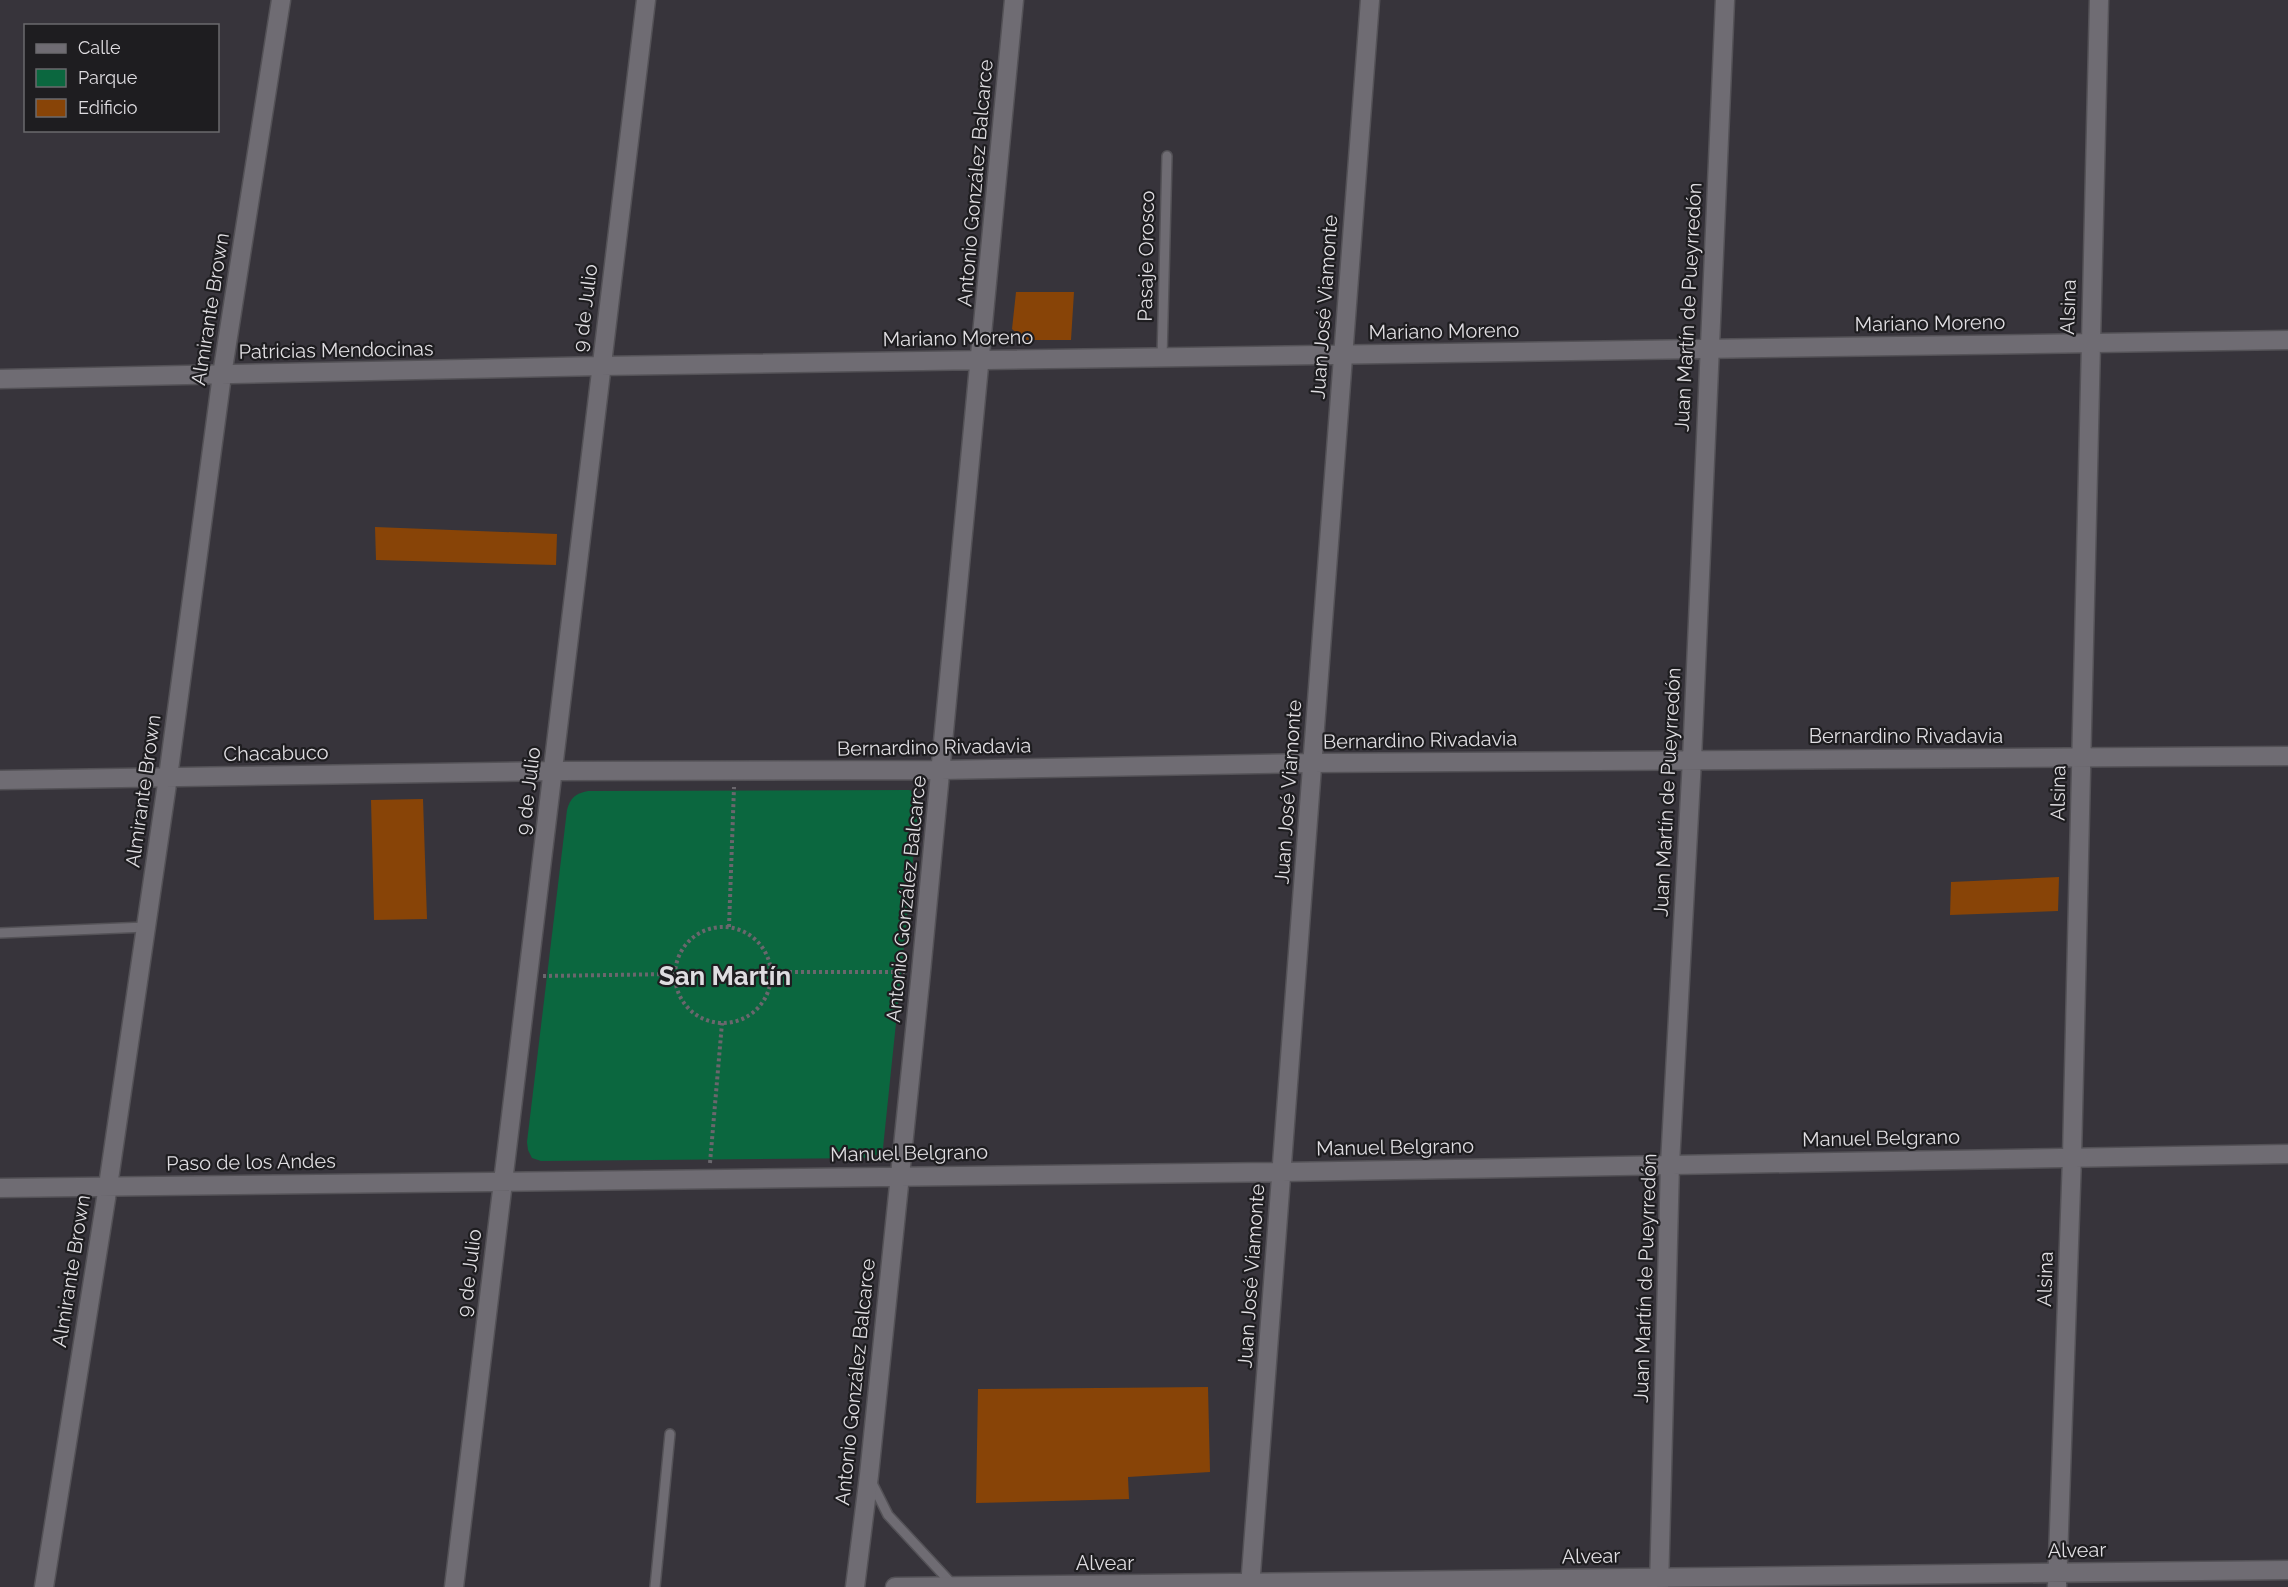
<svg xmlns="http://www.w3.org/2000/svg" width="2288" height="1587" viewBox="0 0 2288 1587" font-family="Raleway,sans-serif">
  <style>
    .green { fill: #0b673f }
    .building { fill: #884407 }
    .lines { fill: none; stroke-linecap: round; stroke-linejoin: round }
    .lane-casing { stroke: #545257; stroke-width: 12 }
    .street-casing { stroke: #545257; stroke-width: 21 }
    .path { stroke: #6a676d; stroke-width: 4; stroke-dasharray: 3 3; stroke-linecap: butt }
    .lane { stroke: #6f6c73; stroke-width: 9 }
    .street { stroke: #6f6c73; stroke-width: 18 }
    .labels { text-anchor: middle; stroke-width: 4.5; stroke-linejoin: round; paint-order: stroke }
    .street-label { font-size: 20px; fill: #dfdde1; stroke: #1e1d20 }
    .district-label { font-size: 26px; font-weight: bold; fill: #dfdde1; stroke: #1e1d20 }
  </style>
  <rect width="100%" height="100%" fill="#37343b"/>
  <path class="green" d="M909,790l7,2 3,10 -36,346 -4,6 -12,4 -326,3 -9,-3 -4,-8 -1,-8 40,-332c3,-12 9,-17 21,-19z"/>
  <path class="building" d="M1016,292h58l-3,48h-47l-12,-11z
    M375,527l182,7 -1,31 -180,-5z
    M423,799l4,120 -53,1 -3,-120z
    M2059,877l-1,34 -108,4 1,-33z
    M1208,1387l2,85 -82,5 1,22 -153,4 2,-114z"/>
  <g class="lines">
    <defs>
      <path id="lane" d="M1162,358l5,-202
        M0,933l146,-6
        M871,1481l17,34 65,70
        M655,1587l15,-153"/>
      <path id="street" d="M0,379l601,-13 1687,-26
        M0,780l553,-9 388,-1 371,-7 976,-7
        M0,1188l1282,-16 1006,-18
        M44,1587l64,-401 60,-409 54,-402 59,-375
        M454,1587l192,-1587
        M855,1587l14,-112 52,-503 93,-972
        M895,1587l1393,-17
        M1250,1587l120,-1587
        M1659,1587l11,-423 22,-405 33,-759
        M2057,1587l15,-430 27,-1157"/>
    </defs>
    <use href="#lane" class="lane-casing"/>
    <use href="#street" class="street-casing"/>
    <path class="path" d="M729,927l5,-140
      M675 975a48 48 0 1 1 96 0a48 48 0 1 1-96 0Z
      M771,972h134
      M543,976l132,-2
      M710,1163l12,-140"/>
    <use href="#lane" class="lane"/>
    <use href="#street" class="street"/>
  </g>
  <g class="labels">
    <g class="street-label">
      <text transform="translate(975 183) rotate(-85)" y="7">Antonio González Balcarce</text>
      <text transform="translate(1146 256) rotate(-89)" y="7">Pasaje Orosco</text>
      <text transform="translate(1324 307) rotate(-86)" y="7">Juan José Viamonte</text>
      <text transform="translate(1688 307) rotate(-87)" y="7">Juan Martín de Pueyrredón</text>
      <text transform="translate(2068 307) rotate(-88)" y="7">Alsina</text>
      <text transform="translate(585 308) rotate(-83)" y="7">9 de Julio</text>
      <text transform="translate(210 309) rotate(-81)" y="7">Almirante Brown</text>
      <text transform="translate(1930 323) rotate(-1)" y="7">Mariano Moreno</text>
      <text transform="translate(1444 331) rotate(-1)" y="7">Mariano Moreno</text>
      <text transform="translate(958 338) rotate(-1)" y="7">Mariano Moreno</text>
      <text transform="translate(336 350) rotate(-1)" y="7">Patricias Mendocinas</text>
      <text x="1906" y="743">Bernardino Rivadavia</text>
      <text transform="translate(1420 740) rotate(-1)" y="7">Bernardino Rivadavia</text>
      <text transform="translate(934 747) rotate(-1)" y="7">Bernardino Rivadavia</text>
      <text transform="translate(276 753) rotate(-1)" y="7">Chacabuco</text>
      <text transform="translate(143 791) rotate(-82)" y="7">Almirante Brown</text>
      <text transform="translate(528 791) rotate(-83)" y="7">9 de Julio</text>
      <text transform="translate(1288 792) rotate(-86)" y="7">Juan José Viamonte</text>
      <text transform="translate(1667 792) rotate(-87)" y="7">Juan Martín de Pueyrredón</text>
      <text transform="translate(2058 793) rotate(-89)" y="7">Alsina</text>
      <text transform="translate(906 899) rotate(-84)" y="7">Antonio González Balcarce</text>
      <text transform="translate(1881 1138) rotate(-1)" y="7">Manuel Belgrano</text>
      <text transform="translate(1395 1147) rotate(-1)" y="7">Manuel Belgrano</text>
      <text transform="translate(909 1153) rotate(-1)" y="7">Manuel Belgrano</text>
      <text transform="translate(251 1162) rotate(-1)" y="7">Paso de los Andes</text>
      <text transform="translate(71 1271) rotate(-81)" y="7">Almirante Brown</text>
      <text transform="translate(469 1273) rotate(-83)" y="7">9 de Julio</text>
      <text transform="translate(1251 1276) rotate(-86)" y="7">Juan José Viamonte</text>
      <text transform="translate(1645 1278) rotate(-88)" y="7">Juan Martín de Pueyrredón</text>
      <text transform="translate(2045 1279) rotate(-88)" y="7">Alsina</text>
      <text transform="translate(855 1382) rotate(-84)" y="7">Antonio González Balcarce</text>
      <text transform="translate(2077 1550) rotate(-1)" y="7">Alvear</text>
      <text transform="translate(1591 1556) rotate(-1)" y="7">Alvear</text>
      <text x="1105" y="1570">Alvear</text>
    </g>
    <g class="district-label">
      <text x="725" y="985">San Martín</text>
    </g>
  </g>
  <rect x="24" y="24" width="195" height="108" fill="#1e1d20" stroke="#6b6a6d" stroke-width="1.5"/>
  <rect x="36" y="44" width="30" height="9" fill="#6f6c73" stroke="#6b6a6d" stroke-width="1.5"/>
  <text x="78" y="54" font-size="18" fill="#dfdde1">Calle</text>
  <rect x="36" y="69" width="30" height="18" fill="#0b673f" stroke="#6b6a6d" stroke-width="1.5"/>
  <text x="78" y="84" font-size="18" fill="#dfdde1">Parque</text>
  <rect x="36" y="99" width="30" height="18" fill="#884407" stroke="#6b6a6d" stroke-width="1.5"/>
  <text x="78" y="114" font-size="18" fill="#dfdde1">Edificio</text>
</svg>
